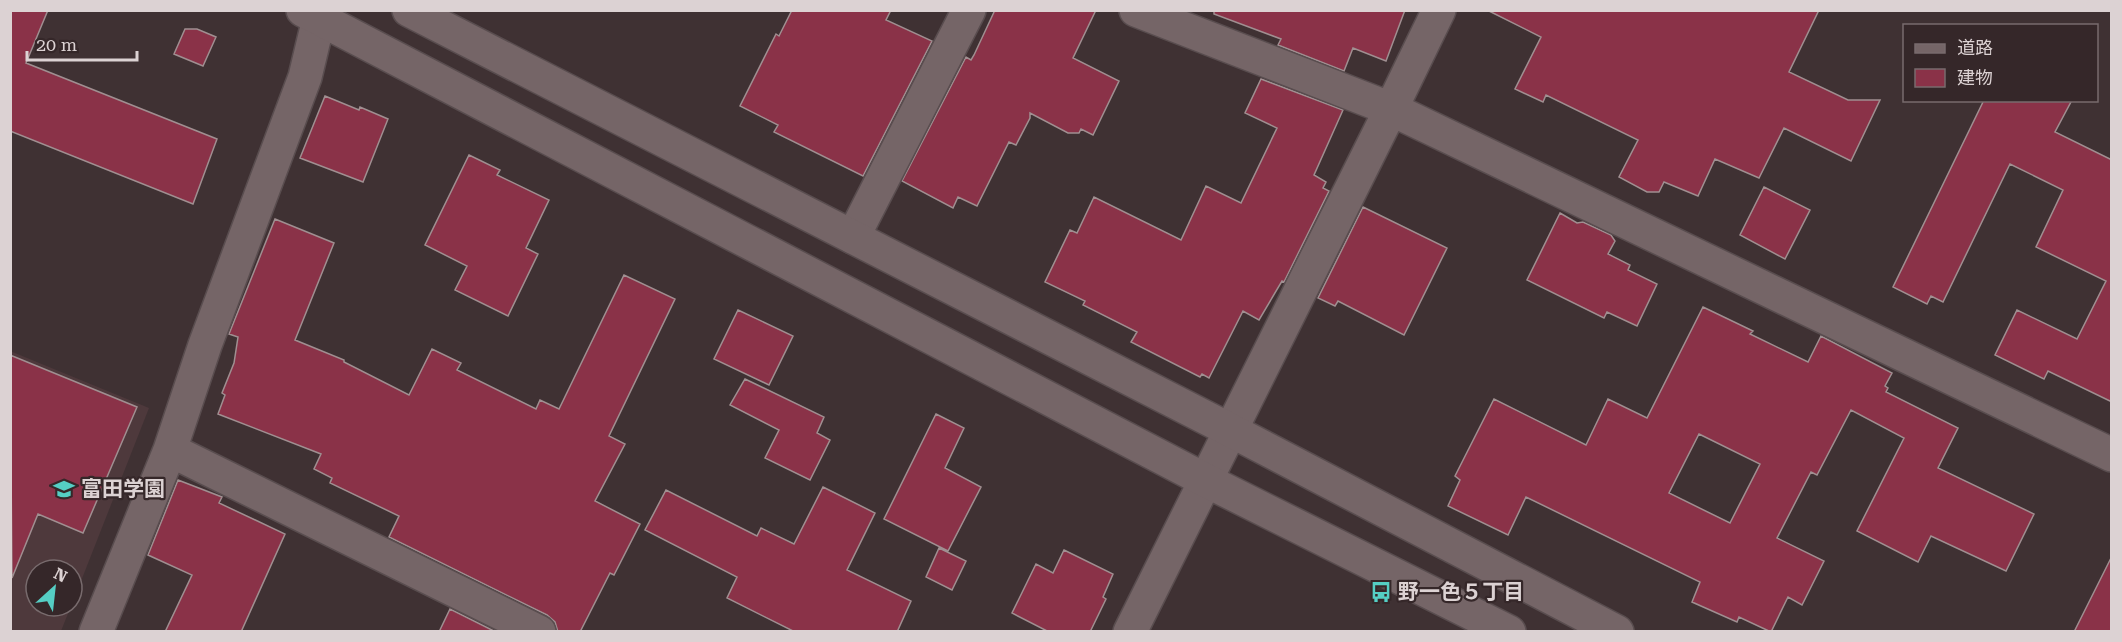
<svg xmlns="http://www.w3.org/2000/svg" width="2122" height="642" viewBox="0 0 2122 642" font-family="'Roboto Serif','Noto Sans JP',serif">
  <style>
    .built { fill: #4e393c }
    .building { fill: #8a3248; stroke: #a08f91; stroke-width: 1.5; fill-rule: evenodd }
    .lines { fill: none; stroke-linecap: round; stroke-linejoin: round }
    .minor-casing { stroke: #594d4f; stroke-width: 36 }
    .tertiary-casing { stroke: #594d4f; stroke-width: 36 }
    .minor { stroke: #756567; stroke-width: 33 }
    .tertiary { stroke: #756567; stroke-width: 33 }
    .labels { text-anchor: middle; stroke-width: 4.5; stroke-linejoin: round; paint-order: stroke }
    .poi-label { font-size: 21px; font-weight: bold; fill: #dcd2d3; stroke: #352729; text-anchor: start }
  </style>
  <rect width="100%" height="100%" fill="#3f3133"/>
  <path class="built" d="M10,351l139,57 -77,196v-34h-36v36h35l-10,25h-50z"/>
  <path class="building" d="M10,10h38l-22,53 191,76 -24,65 -183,-73z
    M792,10h99l-5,10 46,21 -69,135 -89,-44 4,-7 -38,-19 36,-72 3,2z
    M995,10h101l-23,48 46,23 -26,54 -12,-6 -2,4h-11l-38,-20v5l-14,27 -7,-3 -32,64 -19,-9 -5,11 -51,-27 64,-124 5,3 3,-5z
    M1214,10h191l-19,51 -33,-13 -9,23 -66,-26 3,-6 -67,-25z
    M1487,10h332l-30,62 59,28h32l-29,61 -67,-33 -25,50 -44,-19 -17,37 -34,-14 -5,10h-12l-28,-15 19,-37 -92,-45 -3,7 -28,-13 26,-52z
    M185,29h12l19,8 -13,29 -29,-12z
    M1261,79l82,31 -29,65 12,7 -3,6 6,3 -45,91 -2,-1 -23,39 -16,-9 -34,67 -7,-4 -2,3 -69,-35 6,-10 -54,-27 2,-4 -40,-19 25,-52 7,3 17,-36 87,43 25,-54 35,17 36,-75 -32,-15z
    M325,96l34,14 1,-3 28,12 -25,63 -63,-24z
    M1984,100h88l-17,32 57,28v242l-64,-31 -4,8 -49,-24 22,-45 60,29 29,-58 -70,-34 27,-57 -53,-26 -67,138 -12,-6 -4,8 -34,-17z
    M469,155l31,15 -3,5 52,25 -23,48 12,6 -30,62 -53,-26 12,-24 -42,-21z
    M1764,187l46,23 -25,49 -45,-24z
    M1363,207l84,41 -43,87 -66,-34 -3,5 -17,-8z
    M1560,213l17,10 6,-1 28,13 4,6 -7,13 22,11 -2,5 29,14 -20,42 -30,-14 -3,6 -77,-38z
    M275,219l59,24 -39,97 49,20v2l65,33 23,-46 29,14 -4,7 79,39 4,-9 19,9 65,-134 51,24 -66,137 16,8 -30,57 45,23 -26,51 -4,-2 -30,59h-22l-3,-10 -8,-7 -158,-78 10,-21 -69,-33 2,-5 -18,-9 7,-15 -103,-40 7,-19 -3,-2 12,-30 4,-26 -9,-3z
    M1703,307l50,24 -3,3 58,28 13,-26 71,37 -7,13 3,2 -2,4 72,36 -20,40 96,46 -28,57 -75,-35 -13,26 -61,-31 47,-93 -53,-28 -34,65 -6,-3 -34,66 47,23 -22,44 -14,-8 -17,35 -32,-15 -2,5 -45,-20 8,-20 -174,-85 -18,38 -60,-29 12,-26 -5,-4 39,-77 92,46 22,-46 39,19zM1699,434l61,30 -30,59 -61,-30z
    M738,310l55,26 -24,49 -55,-26z
    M10,355l127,52 -54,126 -45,-19 -26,64z
    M745,379l79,38 -7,16 13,7 -20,40 -45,-22 14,-28 -49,-25z
    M936,414l28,14 -19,40 36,19 -33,64 -64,-32z
    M178,480l44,17 -3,6 66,31 -44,98h-76l27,-57 -44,-20z
    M823,487l52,26 -28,57 64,31 -14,31h-102l-68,-34 10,-21 -92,-47 21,-40 91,46 4,-8 33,16z
    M939,548l27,13 -14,29 -26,-13z
    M1064,550l49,24 -10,23 3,2 -16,33h-41l-37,-19 24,-49 17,9z
    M2112,556v76h-38z
    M450,609l46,23h-57z"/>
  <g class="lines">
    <defs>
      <path id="minor" d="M1136,10l255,99 721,346
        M853,237l116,-227
        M170,450l369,182
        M96,632l74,-182 35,-105 100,-268 16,-67
        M1130,632l261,-523 48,-99"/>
      <path id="tertiary" d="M303,10l902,470 304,152
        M409,10l821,420 387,202"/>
    </defs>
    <use href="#minor" class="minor-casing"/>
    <use href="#tertiary" class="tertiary-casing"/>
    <use href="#minor" class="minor"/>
    <use href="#tertiary" class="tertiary"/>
  </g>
  <defs>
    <symbol id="school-bare" viewBox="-9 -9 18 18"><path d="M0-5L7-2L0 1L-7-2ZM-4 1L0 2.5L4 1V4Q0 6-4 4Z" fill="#55cec4" stroke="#352729" stroke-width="2.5" paint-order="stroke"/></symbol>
    <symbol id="bus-bare" viewBox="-9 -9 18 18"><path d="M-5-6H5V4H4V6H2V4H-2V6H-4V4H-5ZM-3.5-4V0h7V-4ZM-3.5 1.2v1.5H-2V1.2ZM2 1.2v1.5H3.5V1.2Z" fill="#55cec4" stroke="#352729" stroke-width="2.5" paint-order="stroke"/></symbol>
  </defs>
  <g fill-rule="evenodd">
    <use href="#school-bare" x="49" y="474" width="30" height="30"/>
    <use href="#bus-bare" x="1366" y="577" width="30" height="30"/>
  </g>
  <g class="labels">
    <g class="poi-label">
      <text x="81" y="496">富田学園</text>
      <text x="1398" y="599">野一色５丁目</text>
    </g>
  </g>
  <rect width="2122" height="642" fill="none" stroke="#dcd2d3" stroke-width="24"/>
  <rect x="1903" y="24" width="195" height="78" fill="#352729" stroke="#786b6d" stroke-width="1.5"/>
  <rect x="1915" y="44" width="30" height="9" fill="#756567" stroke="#786b6d" stroke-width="1.5"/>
  <text x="1957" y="54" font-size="18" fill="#dcd2d3">道路</text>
  <rect x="1915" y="69" width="30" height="18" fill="#8a3248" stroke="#786b6d" stroke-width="1.5"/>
  <text x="1957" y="84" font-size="18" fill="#dcd2d3">建物</text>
  <g transform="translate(54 588) rotate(27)"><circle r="28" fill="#352729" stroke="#786b6d" stroke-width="1.5"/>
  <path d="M0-4.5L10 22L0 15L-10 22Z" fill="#55cec4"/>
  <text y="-9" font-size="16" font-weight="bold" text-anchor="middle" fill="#dcd2d3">N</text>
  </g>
  <path d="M27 51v9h110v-9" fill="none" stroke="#dcd2d3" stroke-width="3"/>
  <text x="36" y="51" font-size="18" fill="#dcd2d3" stroke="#352729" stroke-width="4.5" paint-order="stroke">20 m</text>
</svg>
